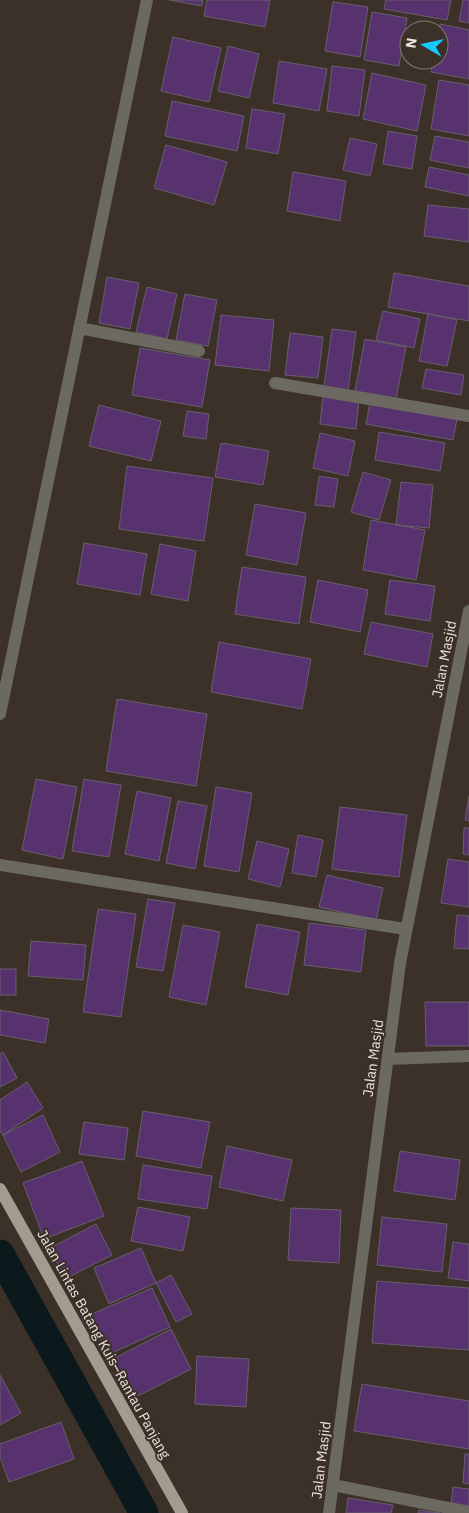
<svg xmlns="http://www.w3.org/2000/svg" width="469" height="1513" viewBox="0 0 469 1513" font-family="'IBM Plex Sans',sans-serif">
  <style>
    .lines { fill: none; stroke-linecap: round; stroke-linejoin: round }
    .canal { stroke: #0b191d; stroke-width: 29 }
    .building { fill: #58326e; stroke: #675f6d }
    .minor { stroke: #6c6862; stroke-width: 12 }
    .major { stroke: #a49b8f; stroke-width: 12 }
    .labels { text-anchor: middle; stroke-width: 4; stroke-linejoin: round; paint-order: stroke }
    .street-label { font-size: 14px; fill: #eae3dd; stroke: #3c3128 }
  </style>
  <rect width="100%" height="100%" fill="#3c3128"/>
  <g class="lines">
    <path class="canal" d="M0,1254l144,259"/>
  </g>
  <path class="building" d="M169,0h34l-1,6z
    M207,0h63l-5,27 -61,-11z
    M386,0h65l-4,20 -63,-11z
    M463,0h6v23l-10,-2z
    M333,2l35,5 -8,50 -35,-6z
    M372,12l35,6 -8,48 -35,-6z
    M440,24l29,6v49l-38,-7 2,-12h6z
    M173,37l48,11 -12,54 -48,-11z
    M228,46l31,8 -10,44 -31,-7z
    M279,61l48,8 -8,42 -46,-8z
    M332,66l33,4 -6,46 -32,-5z
    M372,73l54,12 -9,46 -54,-12z
    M439,80l30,5v51l-38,-7z
    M172,101l72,15 -7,35 -72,-15z
    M252,109l33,5 -7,40 -32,-6z
    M388,131l29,5 -5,33 -29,-5z
    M435,136l34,6v26l-39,-8z
    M350,138l27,6 -7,32 -27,-6z
    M166,145l61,17 -13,43 -60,-17z
    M429,167l40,8v21l-44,-9z
    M293,172l53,9 -6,40 -53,-10z
    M428,205l41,4v33l-45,-6z
    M394,273l75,13v35l-81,-14z
    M107,277l32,6 -9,46 -31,-6z
    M147,287l30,7 -10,45 -31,-7z
    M185,294l32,6 -9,46 -32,-6z
    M383,311l37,8 -6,29 -38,-8z
    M428,314l29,6 -10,46 -28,-5z
    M221,315l53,5 -5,51 -54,-6z
    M332,329l24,3 -8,58 -24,-3z
    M290,333l33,4 -5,41 -33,-3z
    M365,339l41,8 -10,52 -41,-8z
    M140,348l70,12 -8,47 -70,-12z
    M426,369l38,6 -3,20 -39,-7z
    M323,395l36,4 -3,30 -36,-5z
    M370,403l87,16 -4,21 -87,-16z
    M99,405l62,16 -10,40 -62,-15z
    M187,411l22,3 -3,25 -23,-3z
    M379,432l66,11 -5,28 -65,-11z
    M320,433l35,8 -7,35 -35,-8z
    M221,443l48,8 -6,34 -48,-8z
    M127,466l86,12 -9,63 -85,-12z
    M363,472l28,8 -12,40 -28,-8z
    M319,476l19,3 -4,28 -19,-2z
    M401,482l32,3 -4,43 -33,-3z
    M255,504l51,9 -9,52 -51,-10z
    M371,520l54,10 -9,50 -53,-10z
    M84,543l63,11 -7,41 -63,-11z
    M160,544l36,7 -8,50 -37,-7z
    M242,567l64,10 -7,47 -64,-10z
    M318,580l50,10 -8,42 -50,-10z
    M390,580l45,6 -5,35 -45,-7z
    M371,622l62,12 -6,33 -63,-13z
    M219,642l92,17 -9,50 -91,-17z
    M117,699l90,15 -11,72 -90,-15z
    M36,779l41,8 -14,72 -41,-9z
    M84,779l37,6 -12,72 -37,-6z
    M216,787l36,6 -13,79 -35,-6z
    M137,791l34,7 -12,63 -34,-7z
    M469,796v25l-4,-1z
    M178,801l29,5 -12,63 -29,-6z
    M340,807l67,8 -8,62 -67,-8z
    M464,828h5v27l-6,-1z
    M298,835l25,5 -7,37 -24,-4z
    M257,841l32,8 -9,38 -32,-8z
    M448,859l21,3v45l-28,-4z
    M327,875l56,13 -7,32 -57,-13z
    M148,899l27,4 -12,68 -27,-4z
    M98,909l38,5 -15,103 -38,-5z
    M457,915l12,1v33l-15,-1z
    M309,923l57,7 -5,42 -57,-7z
    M257,924l43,8 -12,63 -43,-8z
    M183,925l37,7 -14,73 -37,-8z
    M31,941l55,4 -3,35 -55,-4z
    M0,969h16v26h-16z
    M425,1002h44v44h-43z
    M0,1010l49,9 -4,24 -45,-8z
    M3,1052l14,26 -17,9v-33z
    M27,1082l16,26 -40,27 -3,-4v-31z
    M143,1111l67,11 -9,46 -65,-12z
    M43,1115l17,37 -39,20 -18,-37z
    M84,1122l44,6 -4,32 -45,-6z
    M227,1146l65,14 -9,41 -64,-14z
    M400,1151l60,9 -5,40 -61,-9z
    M82,1161l22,55 -60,23 -21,-56z
    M143,1165l69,11 -5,33 -69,-10z
    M138,1207l52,10 -7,34 -52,-10z
    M291,1208l50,2 -2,53 -51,-3z
    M382,1217l65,7 -5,48 -65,-7z
    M96,1224l16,31 -47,24 -15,-31z
    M453,1242l16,2v37l-21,-3z
    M141,1248l15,35 -47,21 -15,-36z
    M171,1275l21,39 -16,8 -20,-39z
    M377,1281l92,7v62l-97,-7z
    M152,1288l18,39 -63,28 -17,-40z
    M171,1329l20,40 -59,30 -19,-40z
    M197,1356l52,3 -3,48 -51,-3z
    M0,1375l21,38 -21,12z
    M362,1384l107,17v48l-115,-18z
    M61,1422l13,37 -65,23 -9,-25v-13z
    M465,1454h4v30l-6,-1z
    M453,1487l16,2v17l-18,-3z
    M348,1498l45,7 -2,8h-45z
    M419,1510l21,3h-22z"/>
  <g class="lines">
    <path class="minor" d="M79,328l120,23
      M275,383l194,33
      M0,714l147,-714
      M0,865l405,64
      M388,1059l81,-3
      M333,1485l136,27
      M329,1513l71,-550 69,-352"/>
    <path class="major" d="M0,1189l182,324"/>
  </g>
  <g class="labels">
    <g class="street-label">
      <text transform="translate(444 659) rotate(-79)" y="5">Jalan Masjid</text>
      <text transform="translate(373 1058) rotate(-82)" y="5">Jalan Masjid</text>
      <text transform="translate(104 1344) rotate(61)" y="5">Jalan Lintas Batang Kuis–Rantau Panjang</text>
      <text transform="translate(321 1460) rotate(-83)" y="5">Jalan Masjid</text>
    </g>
  </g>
  <g transform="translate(424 45) rotate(279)"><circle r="24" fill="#3c3128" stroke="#827870"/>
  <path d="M0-4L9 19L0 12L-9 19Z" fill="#15cafb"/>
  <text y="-8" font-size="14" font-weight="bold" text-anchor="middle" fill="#eae3dd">N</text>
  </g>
</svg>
